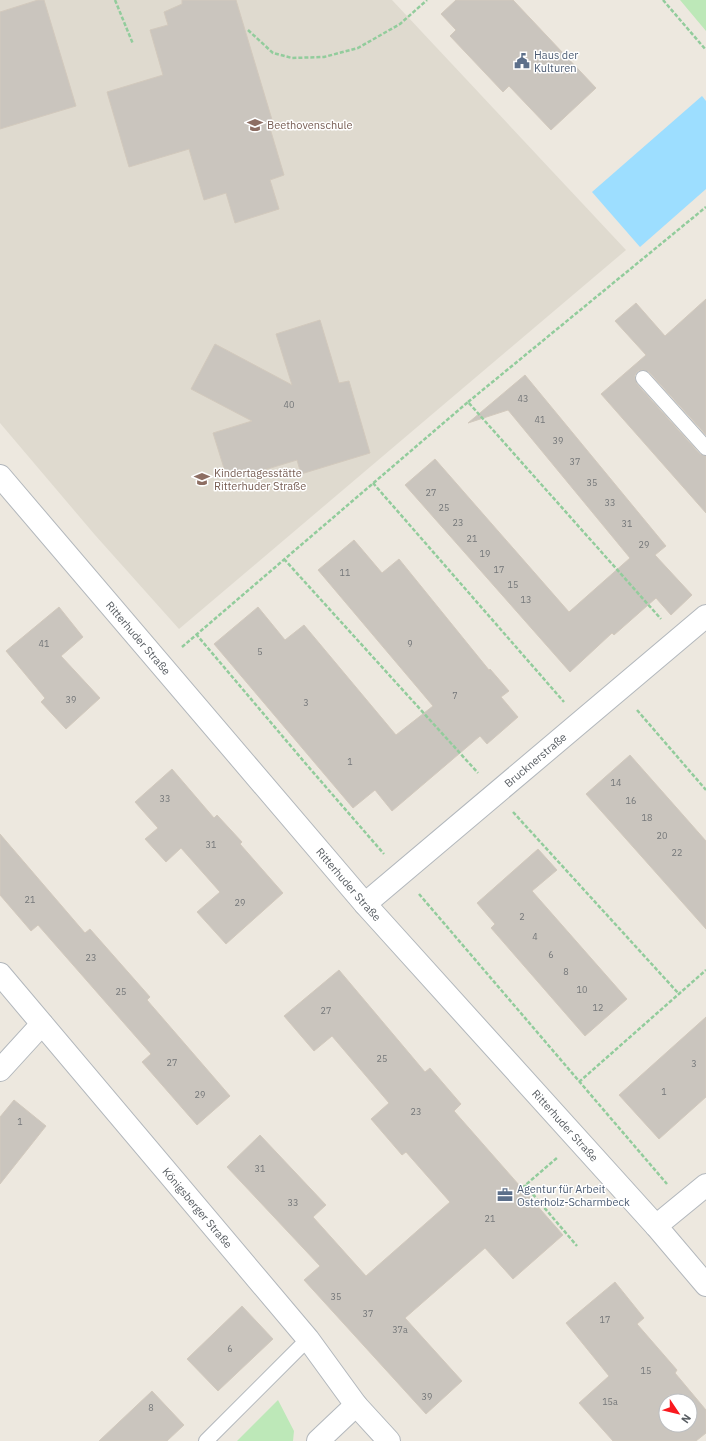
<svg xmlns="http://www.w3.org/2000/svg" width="706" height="1441" viewBox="0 0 706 1441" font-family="'IBM Plex Sans',sans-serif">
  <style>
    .education { fill: #dfdacf }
    .green { fill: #bde8b8 }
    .water { fill: #9ddeff }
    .building { fill: #cac5be; stroke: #d2c9bd; fill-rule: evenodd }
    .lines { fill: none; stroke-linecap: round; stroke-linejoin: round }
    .service-casing { stroke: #b2b7bc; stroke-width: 16 }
    .minor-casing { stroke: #b2b7bc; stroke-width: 24 }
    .tertiary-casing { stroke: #b2b7bc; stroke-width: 24 }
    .path { stroke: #92cc9c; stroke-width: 2.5; stroke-dasharray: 4 2; stroke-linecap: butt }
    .service { stroke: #fff; stroke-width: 14 }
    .minor { stroke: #fff; stroke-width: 22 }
    .tertiary { stroke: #fff; stroke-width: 22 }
    .labels { text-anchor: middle; stroke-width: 3; stroke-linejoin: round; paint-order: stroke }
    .number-label { font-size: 9px; fill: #747779 }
    .service-label { font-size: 11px; fill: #4e5e75; stroke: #fff; text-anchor: start }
    .education-label { font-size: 11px; fill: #785e54; stroke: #fff; text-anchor: start }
    .street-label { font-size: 11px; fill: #585d62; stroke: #fff }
  </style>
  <rect width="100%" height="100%" fill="#ede8df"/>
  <path class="education" d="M0,0h392l234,250 -447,379 -84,-94 -95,-112z"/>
  <path class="green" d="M680,0h26v31z
    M278,1400l16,31 -1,10h-56z"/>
  <path class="water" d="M702,96l4,5v88l-66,58 -48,-55z"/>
  <path class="building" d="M38,0h6l32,106 -76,23v-117z
    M182,0h54l37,123 -4,2 15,50 -14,5 9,29 -44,14 -9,-30 -22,7 -15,-51 -60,18 -22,-75 56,-17 -13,-45 18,-5 -4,-13 18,-8z
    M456,0h57l83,88 -45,42 -42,-44 -6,6 -53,-56 6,-6 -15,-16z
    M706,299v136l-57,-63 -7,-2 -4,1 -3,4v4l2,5 63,70 6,2v57l-105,-119 45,-39 -31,-34 21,-18 29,33z
    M320,320l19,63 10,-2 21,72 -69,21 -4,-14 -69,21 -15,-48 39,-12 -61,-32 24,-45 77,41 -16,-51z
    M525,375l141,171 -11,9 37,40 -21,20 -15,-17 -42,37 -2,-2 -42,39 -165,-187 30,-26 134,153 61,-54 -122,-148 -40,13z
    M354,540l28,33 17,-14 90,111 1,-1 19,22 -8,6 17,20 -31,27 -7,-8 -88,75 -17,-21 -22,18 -139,-164 44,-37 27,33 19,-15 92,110 37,-29 -115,-136z
    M59,607l24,30 -22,19 39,42 -34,31 -25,-27 4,-4 -39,-47z
    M630,755l76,86v88l-120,-135z
    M172,769l42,49 3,-3 25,27 -2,2 43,49 -57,51 -29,-32 23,-20 -39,-44 -15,14 -21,-23 13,-11 -23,-26z
    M0,834l85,99 5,-4 60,68 -3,3 83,96 -33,29 -55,-63 9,-8 -113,-129 -7,6 -31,-36z
    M538,849l19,21 -25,21 95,108 -42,37 -94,-108 4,-4 -18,-21z
    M339,970l86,102 5,-4 31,36 -7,7 109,124 -50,44 -28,-31 -80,70 57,63 -36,33 -122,-134 16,-14 -93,-99 33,-32 66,70 -13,12 53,59 84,-74 -44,-50 -4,3 -31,-36 18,-16 -57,-67 -18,15 -30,-35z
    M706,1017v80l-47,42 -40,-44z
    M14,1100l32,26 -46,58v-67z
    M615,1282l29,36 -7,6 40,46 -2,3 31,37v23l-10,8h-83l-34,-38 30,-27 -43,-53zM666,1401h24v24h-24z
    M242,1306l31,33 -55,52 -31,-32z
    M152,1391l32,34 -17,16h-68z"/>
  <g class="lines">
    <defs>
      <path id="service" d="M643,378l63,70
        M206,1441l102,-102"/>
      <g id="minor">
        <path id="s1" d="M365,904l341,-288"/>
        <path id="s2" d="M0,974l308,365 48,66 33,36"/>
        <path d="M0,1070l42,-46"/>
        <path d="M656,1226l50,-41"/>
        <path d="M318,1441l38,-36"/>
      </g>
      <g id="tertiary">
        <path id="s3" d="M0,476l365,428 291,322 50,59"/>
      </g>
    </defs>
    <use href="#service" class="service-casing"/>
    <use href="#minor" class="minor-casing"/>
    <use href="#tertiary" class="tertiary-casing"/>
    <path class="path" d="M115,0l18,44
      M663,0l43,50
      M248,30l25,23 19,5 32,-1 34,-9 42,-24 27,-24
      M468,402l238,-195
      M373,483l191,219
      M284,559l194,214
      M196,634l110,130 78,90
      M182,647l286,-245 193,217
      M637,710l69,80
      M513,812l166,182
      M419,894l248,290
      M579,1082l127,-112
      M525,1185l52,61
      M522,1188l36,-31"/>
    <use href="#service" class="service"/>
    <use href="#minor" class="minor"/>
    <use href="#tertiary" class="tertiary"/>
  </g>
  <defs>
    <symbol id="civic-bare" viewBox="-9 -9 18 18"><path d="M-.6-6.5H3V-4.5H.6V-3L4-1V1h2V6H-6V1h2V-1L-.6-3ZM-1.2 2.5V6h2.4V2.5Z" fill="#5c6f8a" stroke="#fff" stroke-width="2.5" paint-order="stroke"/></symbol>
    <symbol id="school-bare" viewBox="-9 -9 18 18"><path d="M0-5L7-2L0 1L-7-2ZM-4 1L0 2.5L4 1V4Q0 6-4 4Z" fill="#8d6e63" stroke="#fff" stroke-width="2.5" paint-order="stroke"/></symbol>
    <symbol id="office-bare" viewBox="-9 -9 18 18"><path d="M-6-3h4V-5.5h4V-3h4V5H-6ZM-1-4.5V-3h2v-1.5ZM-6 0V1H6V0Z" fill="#5c6f8a" stroke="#fff" stroke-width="2.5" paint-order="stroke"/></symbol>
  </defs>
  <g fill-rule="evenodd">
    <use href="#civic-bare" x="511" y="50" width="22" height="22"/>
    <use href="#school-bare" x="244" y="114" width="22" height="22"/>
    <use href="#school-bare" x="191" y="468" width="22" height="22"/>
    <use href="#office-bare" x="494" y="1184" width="22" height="22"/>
  </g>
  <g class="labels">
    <g class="number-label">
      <text x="523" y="402">43</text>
      <text x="289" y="408">40</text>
      <text x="540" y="423">41</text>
      <text x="558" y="444">39</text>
      <text x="575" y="465">37</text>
      <text x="592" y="486">35</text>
      <text x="431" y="496">27</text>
      <text x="610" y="506">33</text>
      <text x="444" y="511">25</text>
      <text x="458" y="526">23</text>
      <text x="627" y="527">31</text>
      <text x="472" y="542">21</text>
      <text x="644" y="548">29</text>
      <text x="485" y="557">19</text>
      <text x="499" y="573">17</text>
      <text x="345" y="576">11</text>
      <text x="513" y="588">15</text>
      <text x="526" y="603">13</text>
      <text x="44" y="647">41</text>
      <text x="410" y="647">9</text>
      <text x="260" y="655">5</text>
      <text x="455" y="699">7</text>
      <text x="71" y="703">39</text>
      <text x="306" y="706">3</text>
      <text x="350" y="765">1</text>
      <text x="616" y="786">14</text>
      <text x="165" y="802">33</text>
      <text x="631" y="804">16</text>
      <text x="647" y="821">18</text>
      <text x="662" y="839">20</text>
      <text x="211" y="848">31</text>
      <text x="677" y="856">22</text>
      <text x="30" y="903">21</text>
      <text x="240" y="906">29</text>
      <text x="522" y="920">2</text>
      <text x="535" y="940">4</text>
      <text x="551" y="958">6</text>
      <text x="91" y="961">23</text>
      <text x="566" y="975">8</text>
      <text x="582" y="993">10</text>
      <text x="121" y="995">25</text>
      <text x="598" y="1011">12</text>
      <text x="326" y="1014">27</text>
      <text x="382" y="1062">25</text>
      <text x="172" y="1066">27</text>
      <text x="694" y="1067">3</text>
      <text x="664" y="1095">1</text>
      <text x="200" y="1098">29</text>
      <text x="416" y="1115">23</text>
      <text x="20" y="1125">1</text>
      <text x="260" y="1172">31</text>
      <text x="293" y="1206">33</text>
      <text x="490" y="1222">21</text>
      <text x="336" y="1300">35</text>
      <text x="368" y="1317">37</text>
      <text x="605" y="1323">17</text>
      <text x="400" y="1333">37a</text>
      <text x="230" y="1352">6</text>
      <text x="646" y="1374">15</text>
      <text x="427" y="1400">39</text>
      <text x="610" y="1405">15a</text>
      <text x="151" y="1411">8</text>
    </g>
    <g class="service-label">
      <text x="534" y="59">Haus der<tspan x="534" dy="13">Kulturen</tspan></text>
      <text x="517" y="1193">Agentur für Arbeit<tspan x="517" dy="13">Osterholz-Scharmbeck</tspan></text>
    </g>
    <g class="education-label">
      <text x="267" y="129">Beethovenschule</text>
      <text x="214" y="477">Kindertagesstätte<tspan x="214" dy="13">Ritterhuder Straße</tspan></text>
    </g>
    <g class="street-label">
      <text dy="4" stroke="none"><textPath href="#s3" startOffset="213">Ritterhuder Straße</textPath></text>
      <text dy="4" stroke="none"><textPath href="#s1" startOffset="223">Brucknerstraße</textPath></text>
      <text dy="4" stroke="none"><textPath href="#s3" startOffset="537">Ritterhuder Straße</textPath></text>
      <text dy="4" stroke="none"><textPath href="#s3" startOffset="861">Ritterhuder Straße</textPath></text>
      <text dy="4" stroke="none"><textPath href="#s2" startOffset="306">Königsberger Straße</textPath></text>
    </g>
  </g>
  <g transform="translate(678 1413) rotate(125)"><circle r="19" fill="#ffffff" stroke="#bcbec0"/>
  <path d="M0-3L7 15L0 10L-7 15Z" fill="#f9191f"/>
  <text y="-6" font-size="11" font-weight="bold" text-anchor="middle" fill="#585d62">N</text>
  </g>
</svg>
